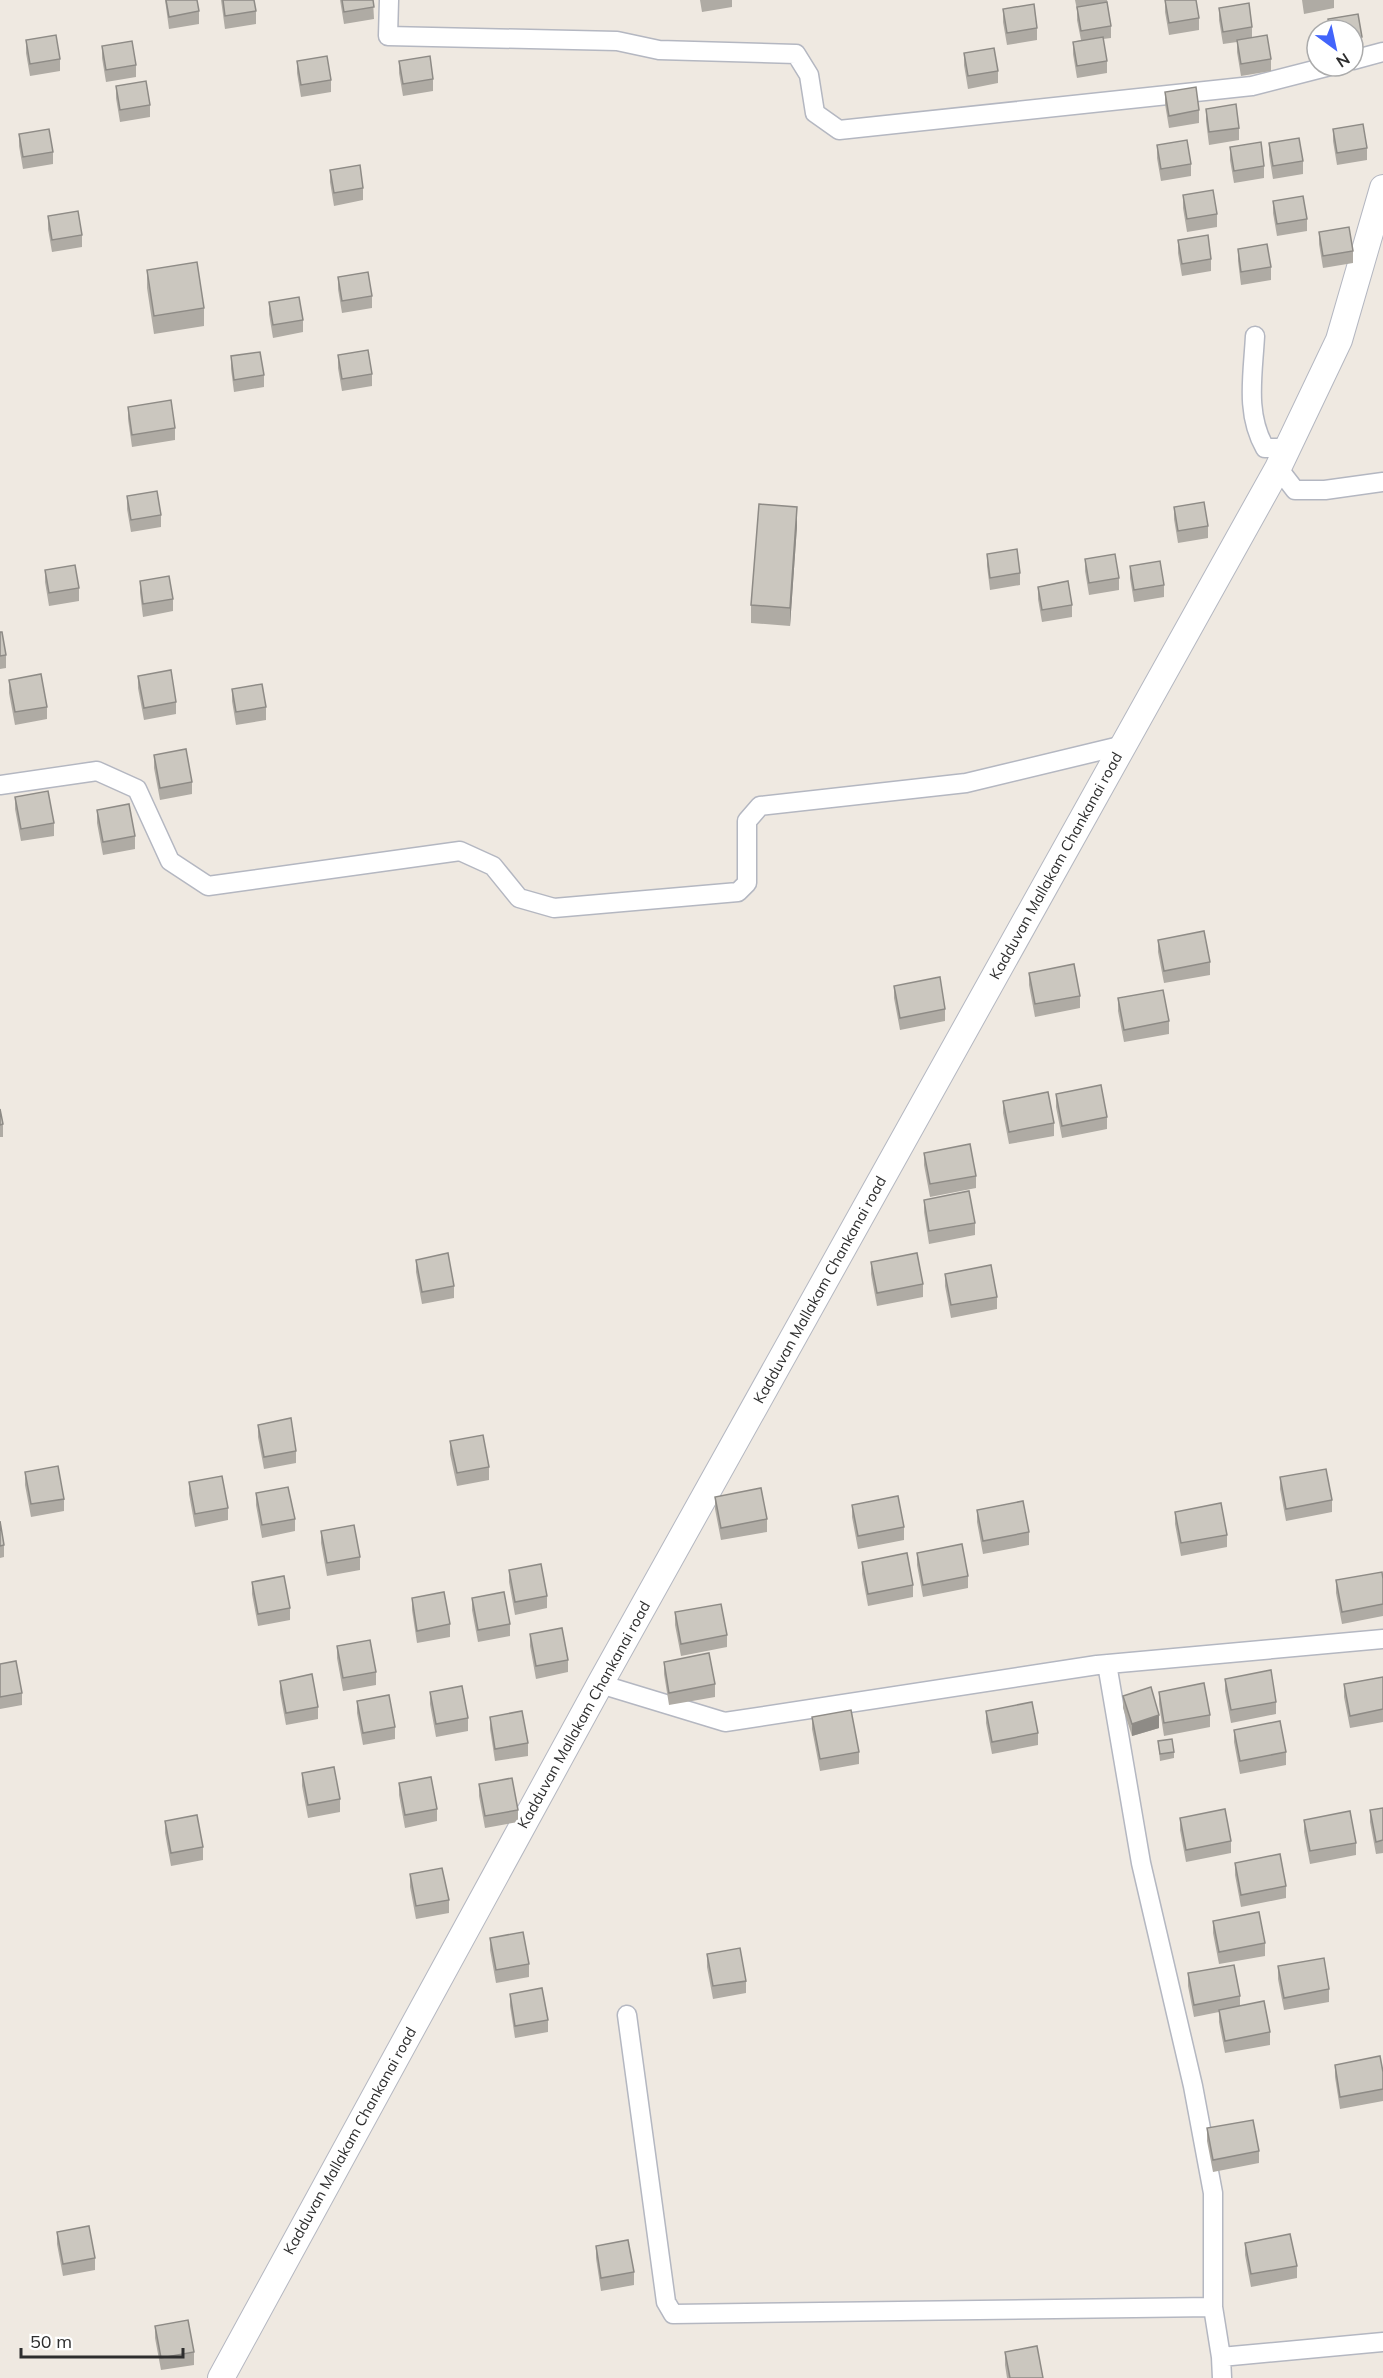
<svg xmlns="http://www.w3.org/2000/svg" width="1383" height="2378" viewBox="0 0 1383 2378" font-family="Mulish,sans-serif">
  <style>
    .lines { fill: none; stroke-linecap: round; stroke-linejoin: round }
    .minor-casing { stroke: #b4b7c1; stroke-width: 21 }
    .secondary-casing { stroke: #b4b7c1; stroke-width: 28 }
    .minor { stroke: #fff; stroke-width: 18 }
    .secondary { stroke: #fff; stroke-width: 26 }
    .wall { fill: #afaba4 }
    .shaded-wall { fill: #8e8b86 }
    .building { fill: #cbc7bf; stroke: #8e8b86; stroke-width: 1.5 }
    .labels { text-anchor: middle; stroke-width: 5; stroke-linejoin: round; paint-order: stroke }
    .street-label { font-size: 15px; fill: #2e2e2e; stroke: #fff }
  </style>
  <rect width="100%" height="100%" fill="#efe9e1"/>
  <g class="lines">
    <defs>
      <path id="minor" d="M389,0l-1,36 229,5 42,9 137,4 13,21 6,38 24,17 413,-44 78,-20
        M1353,60l30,-8
        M1255,336c-2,39 -10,77 10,112h23
        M1278,468l17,22h30l58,-8
        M0,785l97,-14 40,18 33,72 38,25 252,-35 33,15 26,32 35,10 184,-16 9,-9v-62l13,-15 206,-23 158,-38
        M1107,1664l34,199 52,223 20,107v114l8,50 1,21
        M600,1684l125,38 372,-57 286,-26
        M627,2015l39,287 7,12 540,-7
        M1221,2357l162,-15"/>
      <path id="secondary" d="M221,2378l379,-694 678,-1216 61,-128 44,-152"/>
    </defs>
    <use href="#minor" class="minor-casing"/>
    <use href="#secondary" class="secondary-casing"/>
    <use href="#minor" class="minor"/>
    <use href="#secondary" class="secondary"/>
  </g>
  <path class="wall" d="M165,0h32l2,11v13l-30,5z
    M221,0h33l2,11v13l-31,5z
    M340,0h33l1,19 -30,5z
    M700,0h32v7l-30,5z
    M1075,0h32l4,26v12l-8,1 4,22v12l-30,5 -4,-24v-12l8,-2 -4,-20v-10z
    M1165,0l34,18v12l-30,5 -4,-23z
    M1302,0h32v8l-30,6z
    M1219,8l33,19v11l19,21v12l-30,5 -4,-24v-10l-14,2 -4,-24z
    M1003,9l34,19v12l-30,5 -4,-23z
    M1358,14l4,23v12l-9,2v-21h-25v-11z
    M26,40l34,19v12l-30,5 -4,-23z
    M102,46l34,19v12l-30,5 -4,-24z
    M964,53l34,18v12l-30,6 -4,-24z
    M297,61l34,19v12l-30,5 -4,-24z
    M399,61l34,18v12l-30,5 -4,-23z
    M116,86l34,19v12l-30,5 -4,-24z
    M1165,92l34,18v13l-30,5 -4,-24z
    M1206,109l33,19v12l-30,5 -3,-24z
    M1333,129l34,19v12l-30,5 -4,-24z
    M19,134l34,18v12l-30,5 -4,-23z
    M1269,143l34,18v13l-30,5 -4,-24z
    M1157,145l34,19v12l-30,5 -4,-23z
    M1230,147l34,19v12l-30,5 -4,-23z
    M330,170l33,18v12l-29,6 -4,-24z
    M1183,195l34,19v13l-30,5 -4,-24z
    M1273,201l34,18v12l-30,5 -4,-23z
    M48,216l34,19v12l-30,5 -4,-23z
    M1319,232l34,19v12l-30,5 -4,-24z
    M1178,240l33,19v12l-29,5 -4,-23z
    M1238,249l33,18v13l-30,5 -3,-24z
    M147,270l57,38v18l-50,8 -7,-46z
    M338,277l34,19v12l-30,5 -4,-24z
    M269,302l34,18v12l-30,6 -4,-24z
    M338,355l34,19v12l-30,5 -4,-23z
    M231,356l33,19v12l-30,5 -3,-23z
    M128,407l47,21v12l-43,7 -4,-28z
    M127,496l34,19v12l-30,5 -4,-23z
    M1174,507l34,19v12l-30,5 -4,-24z
    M797,526l-7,100 -39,-3v-18z
    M987,554l33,19v12l-30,5 -3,-24z
    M1085,559l34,19v12l-30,5 -4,-24z
    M1130,566l34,19v12l-30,5 -4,-24z
    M45,570l34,18v13l-30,5 -4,-24z
    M140,581l33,18v12l-30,6 -3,-24z
    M1038,587l34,18v12l-30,5 -4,-23z
    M0,632l6,23v13l-6,1z
    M138,676l38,26v12l-32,6 -6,-32z
    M9,680l38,27v12l-32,6 -6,-32z
    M232,689l34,18v13l-30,5 -4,-24z
    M154,755l38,27v12l-32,6 -6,-32z
    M15,797l39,26v13l-33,5 -6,-32z
    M97,810l38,26v13l-32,6 -6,-32z
    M1158,940l52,22v13l-46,8 -6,-31z
    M1029,973l51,23v12l-45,9 -6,-32z
    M894,986l51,23v12l-45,9 -6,-32z
    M1118,998l51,23v13l-45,8 -6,-31z
    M1056,1094l51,23v12l-45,9 -6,-31z
    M1003,1101l51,22v13l-45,8 -6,-31z
    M0,1109l3,15v13h-3z
    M924,1153l52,23v12l-46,9 -6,-32z
    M924,1200l51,23v12l-46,9 -5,-32z
    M416,1260l38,26v12l-32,6 -6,-32z
    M871,1262l52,22v13l-46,9 -6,-32z
    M945,1274l52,23v12l-46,9 -6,-32z
    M258,1425l38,26v12l-32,6 -6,-32z
    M450,1441l39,26v13l-32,6 -7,-32z
    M25,1472l39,27v12l-33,6 -6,-32z
    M1280,1477l52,23v12l-46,9 -6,-32z
    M189,1482l39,26v12l-33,7 -6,-33z
    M256,1493l39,26v12l-33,7 -6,-33z
    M715,1497l52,22v13l-46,8 -6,-31z
    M852,1505l52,22v13l-46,9 -6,-32z
    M977,1510l52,22v13l-46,9 -6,-32z
    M1175,1512l52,23v12l-46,9 -6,-32z
    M0,1521l4,24v12l-4,1z
    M321,1531l39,26v13l-33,6 -6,-33z
    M917,1553l51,23v12l-45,9 -6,-32z
    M862,1562l51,23v12l-45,9 -6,-32z
    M509,1570l38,26v12l-32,7 -6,-33z
    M1383,1579v37l-41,8 -6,-31v-13z
    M252,1582l38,26v12l-32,6 -6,-32z
    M412,1598l38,26v13l-33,6 -5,-33z
    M472,1598l38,26v12l-32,6 -6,-32z
    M675,1612l52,23v12l-46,9 -6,-31z
    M530,1634l38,26v12l-32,7 -6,-33z
    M337,1646l39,26v13l-33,6 -6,-33z
    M664,1662l51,22v13l-46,8 -5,-31z
    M0,1664l22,29v12l-22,4z
    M1383,1677v45l-33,6 -6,-31v-13z
    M1225,1679l51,23v12l-45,9 -6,-32z
    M280,1681l38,26v12l-32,6 -6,-32z
    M430,1692l38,26v13l-32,6 -6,-33z
    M1159,1692l51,23v12l-46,9 -5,-32z
    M1123,1696l36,32 -27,8 -9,-28z
    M357,1701l38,26v12l-32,6 -6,-32z
    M986,1711l52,22v12l-46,9 -6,-31z
    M490,1717l38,26v13l-33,5 -5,-32z
    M812,1717l47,35v12l-39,7 -8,-42z
    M1234,1730l52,22v13l-46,9 -6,-32z
    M1158,1741l16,11v6l-14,3z
    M302,1773l38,26v13l-32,6 -6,-32z
    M399,1783l38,26v12l-32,7 -6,-33z
    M479,1784l39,26v12l-33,6 -6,-32z
    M1383,1808v45l-7,1 -6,-32v-12z
    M1180,1818l51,23v12l-45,9 -6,-32z
    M1304,1820l52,23v12l-46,9 -6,-32z
    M165,1821l38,26v13l-32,6 -6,-33z
    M1235,1863l51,23v12l-45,9 -6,-32z
    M410,1874l39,26v13l-33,6 -6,-32z
    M1213,1921l52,22v13l-46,8 -6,-31z
    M490,1938l39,26v13l-33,6 -6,-33z
    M707,1954l39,27v12l-33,6 -6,-32z
    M1278,1966l51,23v13l-45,8 -6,-31z
    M1188,1973l52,23v10l30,26v13l-45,8 -6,-31v-10l-25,5 -6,-31z
    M510,1994l38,26v12l-33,6 -5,-32z
    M1335,2065l48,7v29l-43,8 -5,-32z
    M1207,2128l52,23v12l-46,9 -6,-31z
    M57,2232l38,26v12l-32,6 -6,-32z
    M1245,2243l52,23v12l-46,9 -6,-32z
    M596,2246l38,26v13l-33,6 -5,-33z
    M155,2326l39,26v13l-33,5 -6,-32z
    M1005,2352l38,26h-36l-2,-13z"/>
  <path class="shaded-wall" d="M797,507v19l-7,100v-18z
    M1159,1715v13l-27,8v-12z"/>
  <path class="building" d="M166,0h31l2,11 -30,6z
    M223,0h31l2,11 -31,5z
    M342,0h31l1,7 -30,5z
    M1165,0h31l3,18 -30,5z
    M1107,2l4,24 -30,5 -4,-24z
    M1249,3l3,24 -29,5 -4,-24z
    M1034,4l3,24 -30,5 -4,-24z
    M1358,14l4,23 -9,2v-9h-23l-2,-11z
    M56,35l4,24 -30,5 -4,-24z
    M1267,35l4,24 -30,5 -4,-24z
    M1103,37l4,24 -30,5 -4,-24z
    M132,41l4,24 -30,5 -4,-24z
    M994,48l4,23 -30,5 -4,-23z
    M327,56l4,24 -30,5 -4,-24z
    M430,56l3,23 -30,5 -4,-23z
    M146,81l4,24 -30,5 -4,-24z
    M1196,87l3,23 -30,6 -4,-24z
    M1236,104l3,24 -30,4 -3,-23z
    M1363,124l4,24 -30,5 -4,-24z
    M49,129l4,23 -30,5 -4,-23z
    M1299,138l4,23 -30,5 -4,-23z
    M1187,140l4,24 -30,5 -4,-24z
    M1261,142l3,24 -30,5 -4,-24z
    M360,165l3,23 -29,5 -4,-23z
    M1213,190l4,24 -30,5 -4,-24z
    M1303,196l4,23 -30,5 -4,-23z
    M78,211l4,24 -30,5 -4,-24z
    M1349,227l4,24 -30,5 -4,-24z
    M1208,235l3,24 -29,5 -4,-24z
    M1267,244l4,23 -30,5 -3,-23z
    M197,262l7,46 -50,8 -7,-46z
    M368,272l4,24 -30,5 -4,-24z
    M299,297l4,23 -30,5 -4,-23z
    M368,350l4,24 -30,5 -4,-24z
    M260,352l4,23 -30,5 -3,-24z
    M171,400l4,28 -43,7 -4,-28z
    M157,491l4,24 -30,5 -4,-24z
    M1204,502l4,24 -30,5 -4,-24z
    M759,504l38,3 -7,101 -39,-3z
    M1017,549l3,24 -30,5 -3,-24z
    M1115,554l4,24 -30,5 -4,-24z
    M1160,561l4,24 -30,5 -4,-24z
    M75,565l4,23 -30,5 -4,-23z
    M169,576l4,23 -30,5 -3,-23z
    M1068,581l4,24 -30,5 -4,-23z
    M0,632h2l4,23 -6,1z
    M171,670l5,32 -32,6 -6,-32z
    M41,674l6,33 -32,5 -6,-32z
    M262,684l4,23 -30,5 -4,-23z
    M186,749l6,33 -32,6 -6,-33z
    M48,791l6,32 -33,6 -6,-32z
    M129,804l6,32 -32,6 -6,-32z
    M1204,931l6,31 -46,9 -6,-31z
    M1074,964l6,32 -45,8 -6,-31z
    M940,977l5,32 -45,9 -6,-32z
    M1163,990l6,31 -45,9 -6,-32z
    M1101,1085l6,32 -45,9 -6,-32z
    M1048,1092l6,31 -45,9 -6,-31z
    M0,1109l3,15 -3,1z
    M970,1144l6,32 -46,8 -6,-31z
    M969,1191l6,32 -46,8 -5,-31z
    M448,1253l6,33 -32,6 -6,-32z
    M917,1253l6,31 -46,9 -6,-31z
    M991,1265l6,32 -46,8 -6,-31z
    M291,1418l5,33 -32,6 -6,-32z
    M483,1435l6,32 -32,6 -7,-32z
    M58,1466l6,33 -33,5 -6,-32z
    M1326,1469l6,31 -46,9 -6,-32z
    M222,1476l6,32 -33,6 -6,-32z
    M288,1487l7,32 -33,6 -6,-32z
    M761,1488l6,31 -46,9 -6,-31z
    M898,1496l6,31 -46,9 -6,-31z
    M1023,1501l6,31 -46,9 -6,-31z
    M1221,1503l6,32 -46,8 -6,-31z
    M0,1521l4,24 -4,1z
    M354,1525l6,32 -33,6 -6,-32z
    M962,1544l6,32 -45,9 -6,-32z
    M907,1553l6,32 -45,9 -6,-32z
    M541,1564l6,32 -32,6 -6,-32z
    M1382,1572l1,7v25l-41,8 -6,-32z
    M284,1576l6,32 -32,6 -6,-32z
    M444,1592l6,32 -33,7 -5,-33z
    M504,1592l6,32 -32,6 -6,-32z
    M721,1604l6,31 -46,9 -6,-32z
    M562,1628l6,32 -32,6 -6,-32z
    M370,1640l6,32 -33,6 -6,-32z
    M709,1653l6,31 -46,9 -5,-31z
    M16,1661l6,32 -22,4v-33z
    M1271,1670l5,32 -45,8 -6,-31z
    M312,1674l6,33 -32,6 -6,-32z
    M1383,1677v32l-33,7 -6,-32z
    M1204,1683l6,32 -46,8 -5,-31z
    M462,1686l6,32 -32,6 -6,-32z
    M1151,1687l8,28 -27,9 -9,-28z
    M389,1695l6,32 -32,6 -6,-32z
    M1032,1702l6,31 -46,9 -6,-31z
    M851,1710l8,42 -39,7 -8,-42z
    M522,1711l6,32 -33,6 -5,-32z
    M1280,1721l6,31 -46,9 -6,-31z
    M1172,1739l2,13 -14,2 -2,-13z
    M334,1767l6,32 -32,6 -6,-32z
    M431,1777l6,32 -32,6 -6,-32z
    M512,1778l6,32 -33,6 -6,-32z
    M1383,1808v32l-7,2 -6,-32z
    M1225,1809l6,32 -45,9 -6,-32z
    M1350,1811l6,32 -46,8 -6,-31z
    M197,1815l6,32 -32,6 -6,-32z
    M1280,1854l6,32 -45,9 -6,-32z
    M442,1868l7,32 -33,6 -6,-32z
    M1259,1912l6,31 -46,9 -6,-31z
    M523,1932l6,32 -33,6 -6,-32z
    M740,1948l6,33 -33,5 -6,-32z
    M1324,1958l5,31 -45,9 -6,-32z
    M1234,1965l6,31 -46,9 -6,-32z
    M542,1988l6,32 -33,6 -5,-32z
    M1264,2001l6,31 -45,9 -6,-31z
    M1380,2056l3,16v17l-43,8 -5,-32z
    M1253,2120l6,31 -46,9 -6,-32z
    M89,2226l6,32 -32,6 -6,-32z
    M1290,2234l7,32 -46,8 -6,-31z
    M628,2240l6,32 -33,6 -5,-32z
    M188,2320l6,32 -33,6 -6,-32z
    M1037,2346l6,32h-33l-5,-26z"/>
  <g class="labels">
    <g class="street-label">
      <text transform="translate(1056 866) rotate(-61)" y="5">Kadduvan Mallakam Chankanai road</text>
      <text transform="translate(820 1290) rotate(-61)" y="5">Kadduvan Mallakam Chankanai road</text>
      <text transform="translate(584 1715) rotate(-61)" y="5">Kadduvan Mallakam Chankanai road</text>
      <text transform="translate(350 2141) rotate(-61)" y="5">Kadduvan Mallakam Chankanai road</text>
    </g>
  </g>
  <g transform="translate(1335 48) rotate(147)"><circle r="28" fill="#ffffff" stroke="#ababab" stroke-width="1.5"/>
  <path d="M0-4.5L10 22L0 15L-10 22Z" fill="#4264fb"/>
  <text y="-9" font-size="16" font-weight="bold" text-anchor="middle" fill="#2e2e2e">N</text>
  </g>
  <path d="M21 2348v9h162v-9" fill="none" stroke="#2e2e2e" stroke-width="3"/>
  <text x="30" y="2348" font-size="18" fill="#2e2e2e" stroke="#ffffff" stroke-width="4.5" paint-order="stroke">50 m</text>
</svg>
